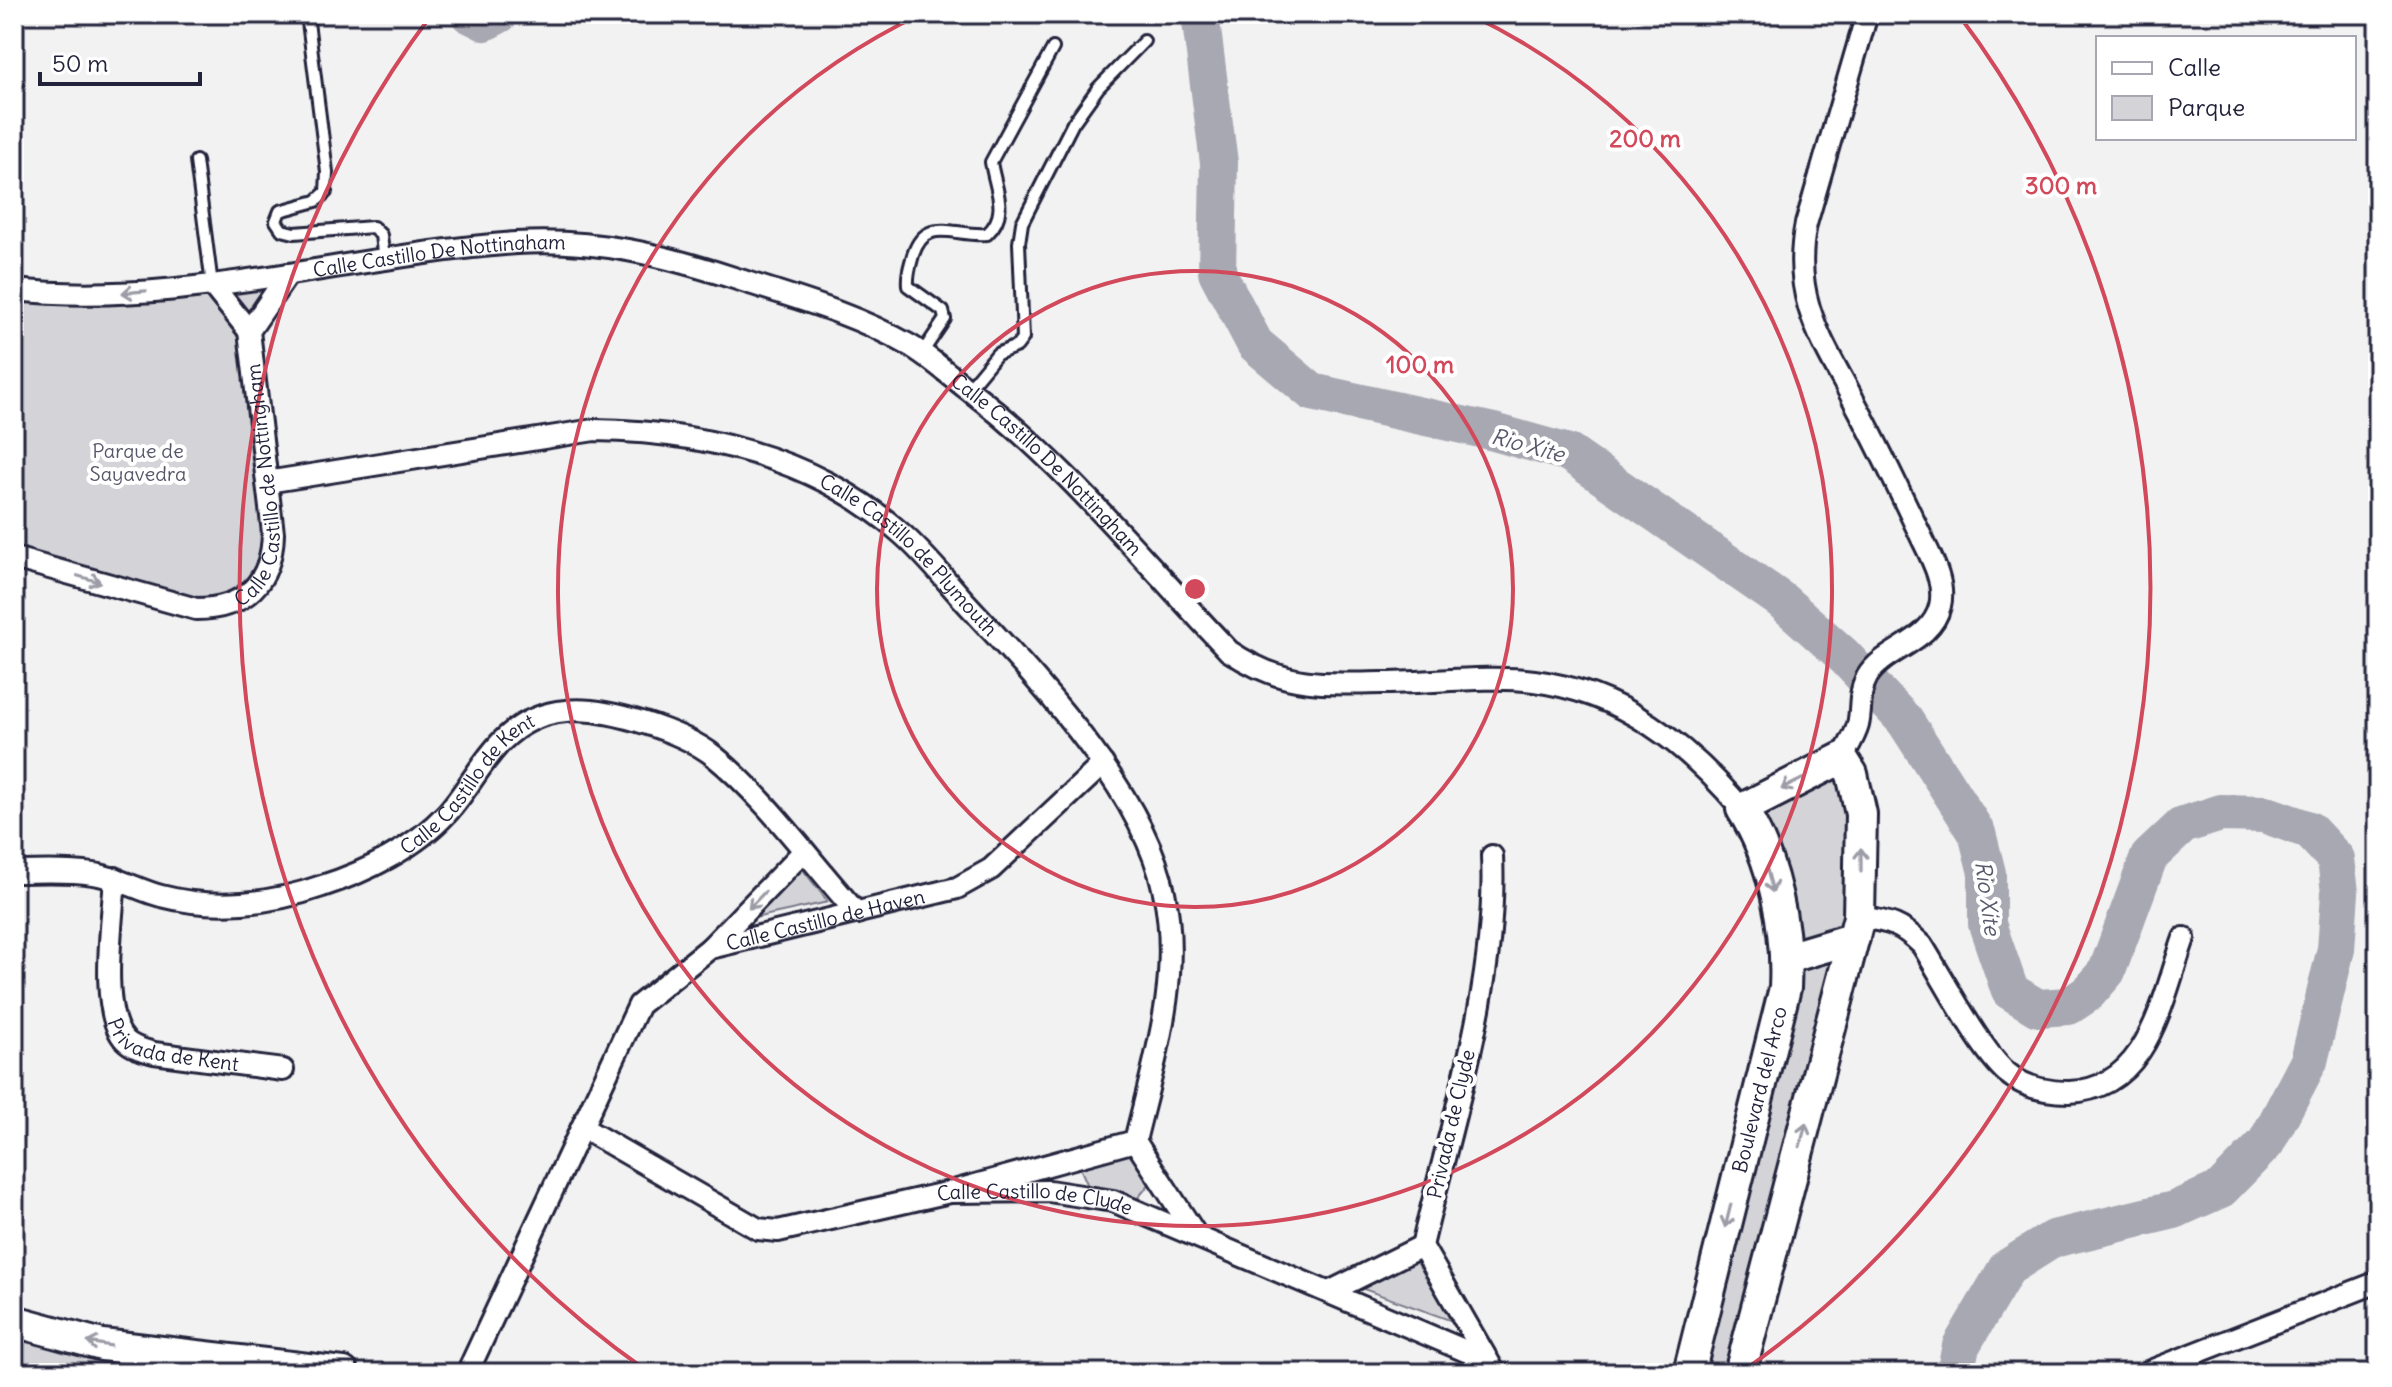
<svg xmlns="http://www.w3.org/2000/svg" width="2392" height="1387" viewBox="0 0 2392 1387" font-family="Delius,sans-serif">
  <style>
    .green { fill: #d3d3d8; stroke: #7a7a8a; stroke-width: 2 }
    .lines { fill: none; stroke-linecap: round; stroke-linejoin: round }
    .river { stroke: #a8a8b2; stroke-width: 38 }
    .lane-casing { stroke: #22223b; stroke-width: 16 }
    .street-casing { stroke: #22223b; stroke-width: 26 }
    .secondary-casing { stroke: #22223b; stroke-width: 36 }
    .lane { stroke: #fff; stroke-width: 10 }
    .street { stroke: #fff; stroke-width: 20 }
    .secondary { stroke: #fff; stroke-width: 30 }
    .oneway { stroke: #9c9ca7 }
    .ring { fill: none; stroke: #d1495b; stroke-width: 4 }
    .labels { text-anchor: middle; stroke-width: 8; stroke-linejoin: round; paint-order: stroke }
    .street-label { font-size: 20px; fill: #22223b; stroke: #fff }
    .park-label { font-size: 20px; fill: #57576a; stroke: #fff }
    .water-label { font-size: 22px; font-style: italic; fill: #58586b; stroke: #fff }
    .centre { fill: #d1495b; stroke: #fff; stroke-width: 4 }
    .ring-label { font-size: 24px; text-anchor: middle; font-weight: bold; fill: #d1495b; stroke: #fff; stroke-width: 8; stroke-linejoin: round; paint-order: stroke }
  </style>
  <rect width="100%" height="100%" fill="#f2f2f3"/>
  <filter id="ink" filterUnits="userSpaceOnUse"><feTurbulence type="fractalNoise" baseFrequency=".0125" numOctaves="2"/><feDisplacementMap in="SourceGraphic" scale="16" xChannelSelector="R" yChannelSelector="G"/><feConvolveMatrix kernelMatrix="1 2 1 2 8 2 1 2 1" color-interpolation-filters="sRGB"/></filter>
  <g filter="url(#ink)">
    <path class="green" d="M288,274l-39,57 23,225 -50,53 -208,-51v-268z
      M1842,758l20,112 -122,503h-51l96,-385 -35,-165z
      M800,866l28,36 -78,17z
      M1128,1148l24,33 -15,18 -49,-13 -8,-18 2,-9z
      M1418,1258l37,64 -100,-36z
      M14,1321l329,52h-329z"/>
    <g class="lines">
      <path class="river" d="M469,14l16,8 15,-8
        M1200,14l19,149 -2,109 38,72 57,48 182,40 75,21 212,147 62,55 62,66 72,112 10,40v51l23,67 28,17 31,-2 18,-12 20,-23 42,-114 34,-32 38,-12 43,1 45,16 27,29 4,34 -4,56 -27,112 -43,82 -45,46 -47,21 -121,29 -46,29 -46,78 -6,27"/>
      <defs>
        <path id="lane" d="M307,14l20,158 -1,20 -10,9 -36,10 -4,10 6,9 12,3 79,-6 8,8 3,26
          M196,161l16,124
          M922,353l23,-34 -2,-8 -35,-25c-1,-12 2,-20 5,-31 13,-40 41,-18 74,-21 23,-21 8,-45 4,-72l62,-114
          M968,389l29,-35 20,-8 6,-8 -4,-95 3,-20 51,-100 25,-35 46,-47"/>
        <g id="street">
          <path d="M212,285l37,46"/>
          <path id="s1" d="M14,290c169,18 335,-35 502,-47 78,-5 148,12 221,36 59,19 118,35 172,66 21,12 40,30 60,45 98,75 175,172 260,261 54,36 89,33 152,32 46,0 108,-8 153,-2 87,11 153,63 208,128"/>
          <path id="s2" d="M267,482l327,-52c81,1 161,15 234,53 26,14 52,31 74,51 24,21 45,48 66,71 69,75 175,185 196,287 18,85 -9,166 -29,249l-185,51"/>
          <path id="s3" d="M14,558l182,51c49,0 76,-27 77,-76l-24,-202 39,-57"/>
          <path d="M1842,758c6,-11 13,-22 16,-33 4,-17 0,-32 9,-48 17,-29 64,-34 73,-71 6,-25 -11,-52 -21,-74 -21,-44 -42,-89 -65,-131 -33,-62 -63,-104 -48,-177l61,-210"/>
          <path d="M1492,856c6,128 -41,266 -70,390l73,127"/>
          <path id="s4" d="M14,872c26,0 53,-2 79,2 24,3 45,16 68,22 53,14 110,8 161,-10 44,-14 93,-38 125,-73 20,-22 34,-51 55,-72 17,-17 39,-28 64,-30 39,-5 118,21 148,45 52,42 98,107 143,157"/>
          <path id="s5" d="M115,878c-2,38 -17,134 10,162 8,8 19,10 29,13l129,17"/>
          <path d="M1859,917c31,5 41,6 63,28 21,33 57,103 84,127 18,16 40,20 63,20 80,-3 93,-93 115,-154"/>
          <path d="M710,948l93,-96"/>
          <path id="s6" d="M583,1128l175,101 20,2 172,-39 99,-1 64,10 374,159"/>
          <path d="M1135,1141l61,94"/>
          <path d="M1329,1292l93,-46"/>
          <path id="s7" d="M467,1373l172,-368 71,-57 247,-60 34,-19 112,-105"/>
          <path d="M2145,1373l233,-91"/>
        </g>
        <g id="secondary">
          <path d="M1787,958l67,-20"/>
          <path d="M14,1321l88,24 241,28"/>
          <path id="s8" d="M1689,1373l96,-385c3,-58 -11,-129 -43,-179l100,-51 10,16 9,40 -2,103 -119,456"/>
        </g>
      </defs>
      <use href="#lane" class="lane-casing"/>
      <use href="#street" class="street-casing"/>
      <use href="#secondary" class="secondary-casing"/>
      <use href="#lane" class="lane"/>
      <use href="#street" class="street"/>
      <use href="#secondary" class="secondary"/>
    </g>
    <defs><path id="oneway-shaft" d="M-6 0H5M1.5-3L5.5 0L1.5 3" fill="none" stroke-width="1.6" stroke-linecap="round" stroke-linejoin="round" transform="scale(2)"/></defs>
    <g class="oneway">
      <use href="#oneway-shaft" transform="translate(134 292) rotate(175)"/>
      <use href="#oneway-shaft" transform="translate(89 579) rotate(16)"/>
      <use href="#oneway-shaft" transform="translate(1792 784) rotate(153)"/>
      <use href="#oneway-shaft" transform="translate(1861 860) rotate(-90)"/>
      <use href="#oneway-shaft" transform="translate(1770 881) rotate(75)"/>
      <use href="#oneway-shaft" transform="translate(757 900) rotate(134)"/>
      <use href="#oneway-shaft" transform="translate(1803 1135) rotate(-75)"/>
      <use href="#oneway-shaft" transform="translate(1728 1216) rotate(104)"/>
      <use href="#oneway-shaft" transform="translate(99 1344) rotate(-171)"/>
    </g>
  </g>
  <g class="ring">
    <circle cx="1195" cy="589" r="318"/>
    <path d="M1469 14A637 637 0 1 1 921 14"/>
    <path d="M647 1371A955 955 0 0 1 432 14M1958 14A955 955 0 0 1 1743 1371"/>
  </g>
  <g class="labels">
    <g class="street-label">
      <text dy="7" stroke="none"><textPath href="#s1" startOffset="428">Calle Castillo De Nottingham</textPath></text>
      <text dy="7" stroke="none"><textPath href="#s1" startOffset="1098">Calle Castillo De Nottingham</textPath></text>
      <text dy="7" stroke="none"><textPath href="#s3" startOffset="356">Calle Castillo de Nottingham</textPath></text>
      <text dy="7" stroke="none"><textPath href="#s2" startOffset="682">Calle Castillo de Plymouth</textPath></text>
      <text dy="7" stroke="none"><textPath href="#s4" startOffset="496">Calle Castillo de Kent</textPath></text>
      <text dy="7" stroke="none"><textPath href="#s7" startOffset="616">Calle Castillo de Haven</textPath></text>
      <text dy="7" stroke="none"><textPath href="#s5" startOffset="212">Privada de Kent</textPath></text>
      <text dy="7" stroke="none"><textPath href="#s8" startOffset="292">Boulevard del Arco</textPath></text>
      <text transform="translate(1451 1124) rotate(-77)" y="7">Privada de Clyde</text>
      <text dy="7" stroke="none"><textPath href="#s6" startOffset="484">Calle Castillo de Clyde</textPath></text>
    </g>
    <g class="park-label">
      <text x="138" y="458">Parque de<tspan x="138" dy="23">Sayavedra</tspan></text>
    </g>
    <g class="water-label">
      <text transform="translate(1528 445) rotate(15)" y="8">Rio Xite</text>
      <text transform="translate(1988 898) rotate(82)" y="8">Rio Xite</text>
    </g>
  </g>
  <circle cx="1195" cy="589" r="12" class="centre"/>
  <g class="ring-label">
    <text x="1645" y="147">200 m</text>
    <text x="2061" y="194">300 m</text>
    <text x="1420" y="373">100 m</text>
  </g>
  <rect width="2392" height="1387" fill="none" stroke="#fff" stroke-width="48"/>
  <rect x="24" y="24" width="2344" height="1339" fill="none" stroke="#22223b" stroke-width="3" filter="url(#ink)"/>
  <rect x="2096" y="36" width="260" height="104" fill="#ffffff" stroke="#a7a7b1" stroke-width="2"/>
  <rect x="2112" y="62" width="40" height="12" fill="#ffffff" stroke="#a7a7b1" stroke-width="2"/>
  <text x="2168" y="76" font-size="24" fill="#22223b">Calle</text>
  <rect x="2112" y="96" width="40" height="24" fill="#d3d3d8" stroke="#a7a7b1" stroke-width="2"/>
  <text x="2168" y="116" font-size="24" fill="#22223b">Parque</text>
  <path d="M40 72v12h160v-12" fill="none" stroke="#22223b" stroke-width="4"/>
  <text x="52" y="72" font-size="24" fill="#22223b" stroke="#ffffff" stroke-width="6" paint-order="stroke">50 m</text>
</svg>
